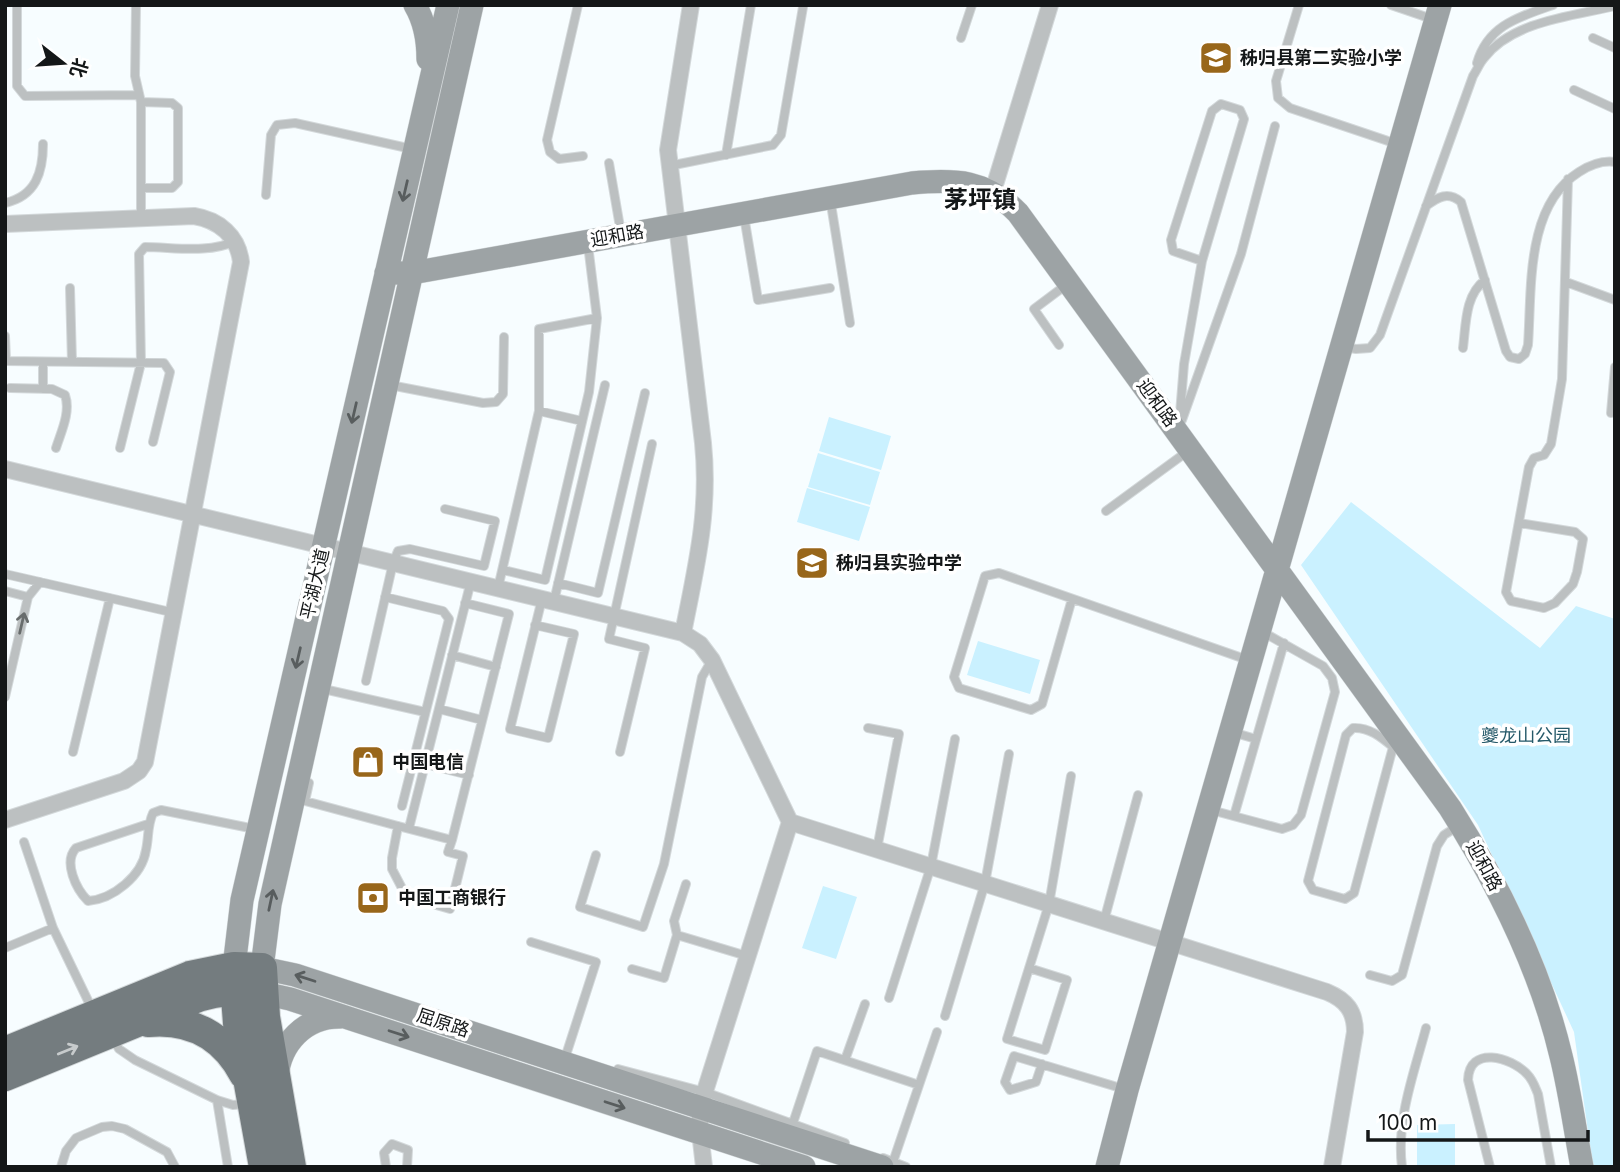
<svg xmlns="http://www.w3.org/2000/svg" width="1620" height="1172" viewBox="0 0 1620 1172" font-family="Inter,'Noto Sans SC',sans-serif">
  <style>
    .green { fill: #caf1ff }
    .lines { fill: none; stroke-linecap: round; stroke-linejoin: round }
    .lane-casing { stroke: #d3d8da; stroke-width: 10 }
    .street-casing { stroke: #d3d8da; stroke-width: 18 }
    .secondary-casing { stroke: #d3d8da; stroke-width: 24 }
    .highway-casing { stroke: #d3d8da; stroke-width: 32 }
    .lane { stroke: #bcc0c1; stroke-width: 8 }
    .street { stroke: #bcc0c1; stroke-width: 16 }
    .secondary { stroke: #9da3a5; stroke-width: 23 }
    .highway { stroke: #747c7f; stroke-width: 30 }
    .oneway { stroke: #585d5e }
    .oneway2 { stroke: #686c6c }
    .oneway3 { stroke: #c7cbcc }
    .labels { text-anchor: middle; stroke-width: 7; stroke-linejoin: round; paint-order: stroke }
    .poi-label { font-size: 18px; font-weight: bold; fill: #141718; stroke: #fff; text-anchor: start }
    .street-label { font-size: 18px; fill: #141718; stroke: #fff }
    .park-label { font-size: 18px; fill: #255969; stroke: #fff }
    .district-label { font-size: 24px; font-weight: bold; fill: #141718; stroke: #fff }
  </style>
  <rect width="100%" height="100%" fill="#f7fdff"/>
  <path class="green" d="M829,417l62,19 -10,34 -62,-19z
    M818,453l62,19 -10,33 -62,-18z
    M807,488l63,19 -11,34 -62,-19z
    M1351,502l189,146 36,-42 39,13v548h-22l-19,-135 -96,-207 -177,-260z
    M978,641l62,19 -10,34 -63,-19z
    M823,886l34,11 -21,62 -34,-11z
    M1455,1124v43h-38v-42z"/>
  <g class="lines">
    <defs>
      <path id="lane" d="M17,5v81l8,10 114,-1
        M136,5l-1,71 6,26v116
        M578,5l-31,135 3,12 9,7 24,-3
        M1299,5l-23,76 2,17 12,10 107,36
        M1391,5l44,15
        M961,38l11,-33
        M1593,38l22,10
        M1477,63c11,-38 42,-46 76,-58
        M1574,90l41,19
        M726,155l25,-150
        M609,163l12,70
        M669,166l104,-21 8,-10 22,-128
        M141,188h31l6,-6v-74l-6,-5 -31,-1
        M266,195l5,-60 6,-10 18,-2 117,26
        M830,198l20,125
        M5,203c31,-7 38,-31 38,-59
        M1426,206c12,-9 22,-15 35,-4l45,149 4,6 9,2 6,-5 3,-9c4,-56 -3,-139 51,-173 11,-7 23,-12 36,-10
        M744,216l14,84 72,-12
        M1566,282l49,18
        M70,288l2,74
        M5,336l1,25
        M1059,345l-25,-36 32,-24
        M1344,347l12,2 14,-1 10,-13 93,-259c4,-6 7,-14 12,-19 28,-36 88,-41 130,-51
        M1463,348c3,-24 2,-53 22,-68
        M5,361l159,2 6,9 -17,70
        M395,386l88,17 13,-1 7,-8 1,-57
        M10,388l42,1 13,6c6,17 -4,37 -9,53
        M43,389v-27
        M539,411l43,10
        M1611,413l4,-46
        M1182,420l59,-166 34,-128
        M1179,426l5,-62 18,-103 42,-142 -4,-9 -19,-6 -9,7 -41,129 2,11 29,10
        M120,448l21,-85 -2,-109 6,-7c28,0 64,7 90,-6
        M1106,511l82,-60
        M1519,523l56,9 8,7 -6,33 -4,12 -18,19 -11,5 -33,-7 -5,-9 23,-125 5,-9 10,-3 7,-11 11,-65 6,-200
        M503,570l42,10 44,-188 8,-74 -9,-73
        M5,574l170,39
        M558,583l40,10 47,-200
        M498,588l41,-177v-82l58,-11
        M5,591l23,6
        M385,597l58,14 6,8 -47,187
        M1072,599l-30,105 -11,6 -72,-22 -5,-11 31,-101 14,-3 249,87
        M554,601l51,-216
        M535,625l39,9 -26,104 -38,-9 32,-130
        M452,655l44,12
        M366,681l27,-118 5,-12 12,-2 74,17 11,-45 -50,-12
        M328,690l97,22
        M5,697l23,-100 12,-15
        M439,709l43,11
        M868,728l31,6 -22,115
        M1232,732l24,7
        M1393,747l-39,146 -9,6 -32,-9 -5,-9 38,-146 7,-7c16,-1 28,9 40,19l3,-3
        M73,752l37,-154
        M620,752l25,-104 -36,-9 43,-195
        M425,764l44,11
        M300,800l5,1 93,25 54,14 -4,12 15,4 -13,53 -38,-11 -8,-6 -12,-23v-11l6,-32
        M305,801l4,-18
        M1211,810l71,19 11,-4 8,-10 34,-123 -3,-14 -9,-12 -62,-35
        M1234,816l50,-173
        M148,824l-72,24c-13,14 0,41 12,53 25,-2 54,-25 58,-51 3,-13 1,-24 7,-37l8,-3 94,19
        M409,828l62,-247
        M452,840l57,-226 -44,-11
        M24,842l29,86 39,81
        M596,855l-16,52 63,20 21,-63 38,-187 10,-17
        M1104,921l34,-126
        M677,935l70,21
        M531,942l65,20 -30,93
        M5,948l48,-20
        M1029,968l38,12 -22,70 -38,-11 42,-135 22,-128
        M632,969l32,9 13,-43 -3,-14 12,-37
        M1370,975l22,6 10,-6 35,-129 7,-11 14,-9
        M889,998l42,-132 24,-127
        M945,1016l40,-133 24,-129
        M113,1039l6,10 16,11 82,40 16,5 12,-1
        M845,1060l20,-56
        M1042,1064l-6,18 -26,8 -5,-8 9,-26 110,33
        M618,1069l87,23 140,51
        M217,1100l11,67
        M793,1123l24,-72 102,34
        M883,1158l23,9
        M893,1162l44,-130
        M61,1167l5,-16 10,-13 26,-11 10,-1 13,3 42,23 8,15
        M386,1167l-2,-14 8,-9 16,6 -1,17
        M1402,1167c-6,-47 12,-94 24,-139
        M1490,1167l-22,-87c1,-35 43,-23 59,-6 6,6 8,13 11,20l13,73"/>
      <path id="street" d="M993,191l57,-186
        M5,224l189,-8c25,4 44,20 47,46l-96,500 -6,9 -15,10 -119,39
        M5,469l678,164 17,11 12,16 78,162 537,170c19,8 28,19 28,40l-23,135
        M683,633c13,-66 27,-122 20,-190l-35,-293 23,-145
        M704,1167l-4,-35v-25l90,-285"/>
      <path id="secondary" d="M415,5c10,17 13,34 13,54
        M472,5l-202,899 -8,64 33,7 587,192
        M386,273h26l500,-90c44,-4 74,-3 106,30l432,595c48,76 90,159 111,248 9,36 14,74 21,111
        M234,967l8,-67 206,-895
        M263,993l27,6 514,168
        M277,1077c3,-34 28,-60 62,-60
        M1107,1167l20,-77 313,-1085"/>
      <path id="highway" d="M234,970l4,53 26,144
        M148,1022c43,-4 76,14 96,52
        M5,1052l185,-76 44,-9 28,1 3,49 26,150
        M5,1076l193,-79c23,-7 42,-7 65,-4"/>
    </defs>
    <use href="#lane" class="lane-casing"/>
    <use href="#street" class="street-casing"/>
    <use href="#secondary" class="secondary-casing"/>
    <use href="#highway" class="highway-casing"/>
    <use href="#lane" class="lane"/>
    <use href="#street" class="street"/>
    <use href="#secondary" class="secondary"/>
    <use href="#highway" class="highway"/>
  </g>
  <defs><path id="oneway-shaft" d="M-6 0H5M1.5-3L5.5 0L1.5 3" fill="none" stroke-width="1.6" stroke-linecap="round" stroke-linejoin="round" transform="scale(1.75)"/></defs>
  <g class="oneway">
    <use href="#oneway-shaft" transform="translate(405 191) rotate(103)"/>
    <use href="#oneway-shaft" transform="translate(354 413) rotate(103)"/>
    <use href="#oneway-shaft" transform="translate(298 658) rotate(103)"/>
    <use href="#oneway-shaft" transform="translate(271 900) rotate(-78)"/>
    <use href="#oneway-shaft" transform="translate(305 978) rotate(-162)"/>
    <use href="#oneway-shaft" transform="translate(399 1034) rotate(18)"/>
    <use href="#oneway-shaft" transform="translate(615 1105) rotate(18)"/>
  </g>
  <use class="oneway2" href="#oneway-shaft" transform="translate(22 623) rotate(-77)"/>
  <use class="oneway3" href="#oneway-shaft" transform="translate(68 1050) rotate(-22)"/>
  <defs>
    <symbol id="school-square" viewBox="-11 -11 22 22"><rect x="-9" y="-9" width="18" height="18" rx="4" fill="#98661a" stroke="#fff"/><path d="M0-5L7-2L0 1L-7-2ZM-4 1L0 2.5L4 1V4Q0 6-4 4Z" fill="#fff"/></symbol>
    <symbol id="shop-square" viewBox="-11 -11 22 22"><rect x="-9" y="-9" width="18" height="18" rx="4" fill="#98661a" stroke="#fff"/><path d="M-5-2.5h2.3a2.7 3.5 0 0 1 5.4 0H5L5.5 6h-11ZM-1.5-2.5h3a1.5 2.3 0 0 0-3 0Z" fill="#fff"/></symbol>
    <symbol id="bank-square" viewBox="-11 -11 22 22"><rect x="-9" y="-9" width="18" height="18" rx="4" fill="#98661a" stroke="#fff"/><path d="M-6-4H6V4H-6ZM0-2.3a2.3 2.3 0 1 0 0 4.6a2.3 2.3 0 1 0 0-4.6Z" fill="#fff"/></symbol>
  </defs>
  <g fill-rule="evenodd">
    <use href="#school-square" x="1197" y="39" width="38" height="38"/>
    <use href="#school-square" x="793" y="544" width="38" height="38"/>
    <use href="#shop-square" x="349" y="743" width="38" height="38"/>
    <use href="#bank-square" x="354" y="879" width="38" height="38"/>
  </g>
  <g class="labels">
    <g class="poi-label">
      <text x="1240" y="64">秭归县第二实验小学</text>
      <text x="836" y="569">秭归县实验中学</text>
      <text x="392" y="768">中国电信</text>
      <text x="398" y="904">中国工商银行</text>
    </g>
    <g class="street-label">
      <text transform="translate(617 236) rotate(-10)" y="6">迎和路</text>
      <text transform="translate(1157 403) rotate(54)" y="6">迎和路</text>
      <text transform="translate(315 584) rotate(-77)" y="6">平湖大道</text>
      <text transform="translate(1484 866) rotate(61)" y="6">迎和路</text>
      <text transform="translate(443 1023) rotate(18)" y="6">屈原路</text>
    </g>
    <g class="park-label">
      <text x="1526" y="742">夔龙山公园</text>
    </g>
    <g class="district-label">
      <text x="980" y="208">茅坪镇</text>
    </g>
  </g>
  <rect width="1620" height="1172" fill="none" stroke="#141718" stroke-width="14"/>
  <g transform="translate(63 63) rotate(107)" stroke="#ffffff" stroke-width="5" paint-order="stroke">
  <path d="M0-5L12 26L0 18L-12 26Z" fill="#141718"/>
  <text y="-10" font-size="19" font-weight="bold" text-anchor="middle" fill="#141718">北</text>
  </g>
  <path d="M1368 1130v10h220v-10" fill="none" stroke="#141718" stroke-width="3.5"/>
  <text x="1378" y="1130" font-size="21" fill="#141718" stroke="#ffffff" stroke-width="5" paint-order="stroke">100 m</text>
</svg>
